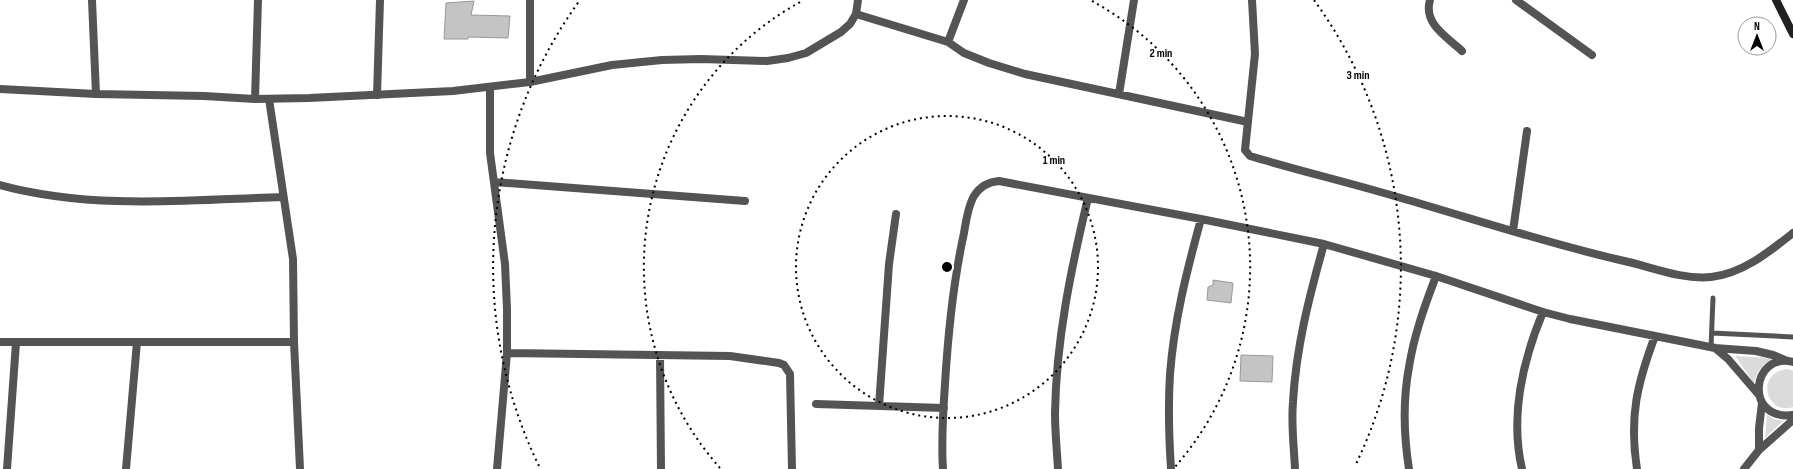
<svg xmlns="http://www.w3.org/2000/svg" width="1793" height="469" viewBox="0 0 1793 469" font-family="'Sofia Sans Condensed',sans-serif">
  <style>
    .green { fill: #dbdbdb }
    .building { fill: #c4c4c4; stroke: #989898 }
    .lines { fill: none; stroke-linecap: round; stroke-linejoin: round }
    .service { stroke: #545454; stroke-width: 5 }
    .minor { stroke: #545454; stroke-width: 8 }
    .tertiary { stroke: #545454; stroke-width: 8 }
    .secondary { stroke: #212121; stroke-width: 8 }
    .ring { fill: none; stroke: #000; stroke-width: 2; stroke-dasharray: 2 4 }
    .centre { fill: #000; stroke: #fff; stroke-width: 2 }
    .ring-label { font-size: 12px; text-anchor: middle; font-weight: bold; fill: #000; stroke: #fff; stroke-width: 3; stroke-linejoin: round; paint-order: stroke }
  </style>
  <rect width="100%" height="100%" fill="#fff"/>
  <path class="green" d="M1735,356l38,2c-10,7 -16,12 -19,25z
    M1788,369l5,2v36c-27,9 -39,-35 -5,-38z
    M1767,415l7,4 9,2 -18,17z"/>
  <path class="building" d="M474,1l-3,14 39,1 -2,22 -40,-1v2h-24l2,-36z
    M1213,280l20,3 -2,20 -24,-3 1,-13 5,-2z
    M1241,355l32,1 -1,26 -32,-1z"/>
  <g class="lines">
    <path class="service" d="M1712,333l81,4
      M1711,347l2,-49"/>
    <path class="minor" d="M92,0l4,94
      M530,0v82
      M1252,0l3,54 -10,96 5,6c50,15 101,27 151,42 73,21 145,45 219,62 30,6 60,20 91,17 31,-3 58,-25 82,-44
      M1430,0c-7,24 17,37 32,51
      M1516,0l76,55
      M856,14l92,28 16,11 25,10 36,11 223,48
      M948,42l16,-42
      M490,87v66l15,111 2,45v44l-10,116
      M1119,94l15,-94
      M377,95l3,-95
      M255,99l3,-99
      M269,99l24,160 1,83 6,127
      M494,182l251,19
      M0,185c92,25 190,15 283,12
      M1513,231l14,-100
      M0,342h294
      M1715,348l13,11 31,36
      M507,353l223,3 49,7 5,2 6,9 2,95
      M660,355l1,114
      M1793,362c-41,-11 -50,59 0,53
      M816,404l128,4
      M879,406l10,-142 7,-50
      M1759,450v-22l3,-25
      M7,469l9,-126
      M126,469l11,-127
      M943,469c-2,-28 0,-57 2,-85 3,-50 8,-101 19,-151 2,-12 4,-27 10,-37 6,-10 14,-14 25,-15l202,38 123,25 112,32 107,36 27,7 145,29 41,3 17,4 12,5
      M1058,469c-1,-18 -3,-37 -3,-55 1,-74 16,-145 33,-216
      M1171,469c-2,-31 -3,-64 -1,-95 4,-53 17,-104 31,-155
      M1295,469c-1,-22 -4,-45 -2,-67 3,-54 16,-105 31,-158
      M1409,469c-5,-32 -6,-70 0,-102 5,-32 16,-62 27,-91
      M1522,469c-12,-52 1,-109 21,-157
      M1637,469c-8,-52 0,-85 18,-133
      M1744,469l15,-19 34,-30"/>
    <path class="tertiary" d="M0,89l96,5 108,2 51,3 54,-1 144,-7 77,-9 82,-17 50,-5 39,-1 66,2 21,-3 18,-5 35,-21 9,-8 6,-10 2,-14"/>
    <path class="secondary" d="M1776,0l17,34"/>
  </g>
  <g class="ring">
    <circle cx="947" cy="267" r="151"/>
    <path d="M720 468A303 303 0 0 1 802 1M1092 1A303 303 0 0 1 1174 468"/>
    <path d="M539 466A454 454 0 0 1 580 0M1314 0A454 454 0 0 1 1355 466"/>
  </g>
  <circle cx="947" cy="267" r="6" class="centre"/>
  <g class="ring-label">
    <text x="1161" y="57">2 min</text>
    <text x="1358" y="79">3 min</text>
    <text x="1054" y="164">1 min</text>
  </g>
  <g transform="translate(1757 36)"><circle r="19" fill="#ffffff" stroke="#999999"/>
  <path d="M0-3L7 15L0 10L-7 15Z" fill="#000000"/>
  <text y="-6" font-size="11" font-weight="bold" text-anchor="middle" fill="#000000">N</text>
  </g>
</svg>
